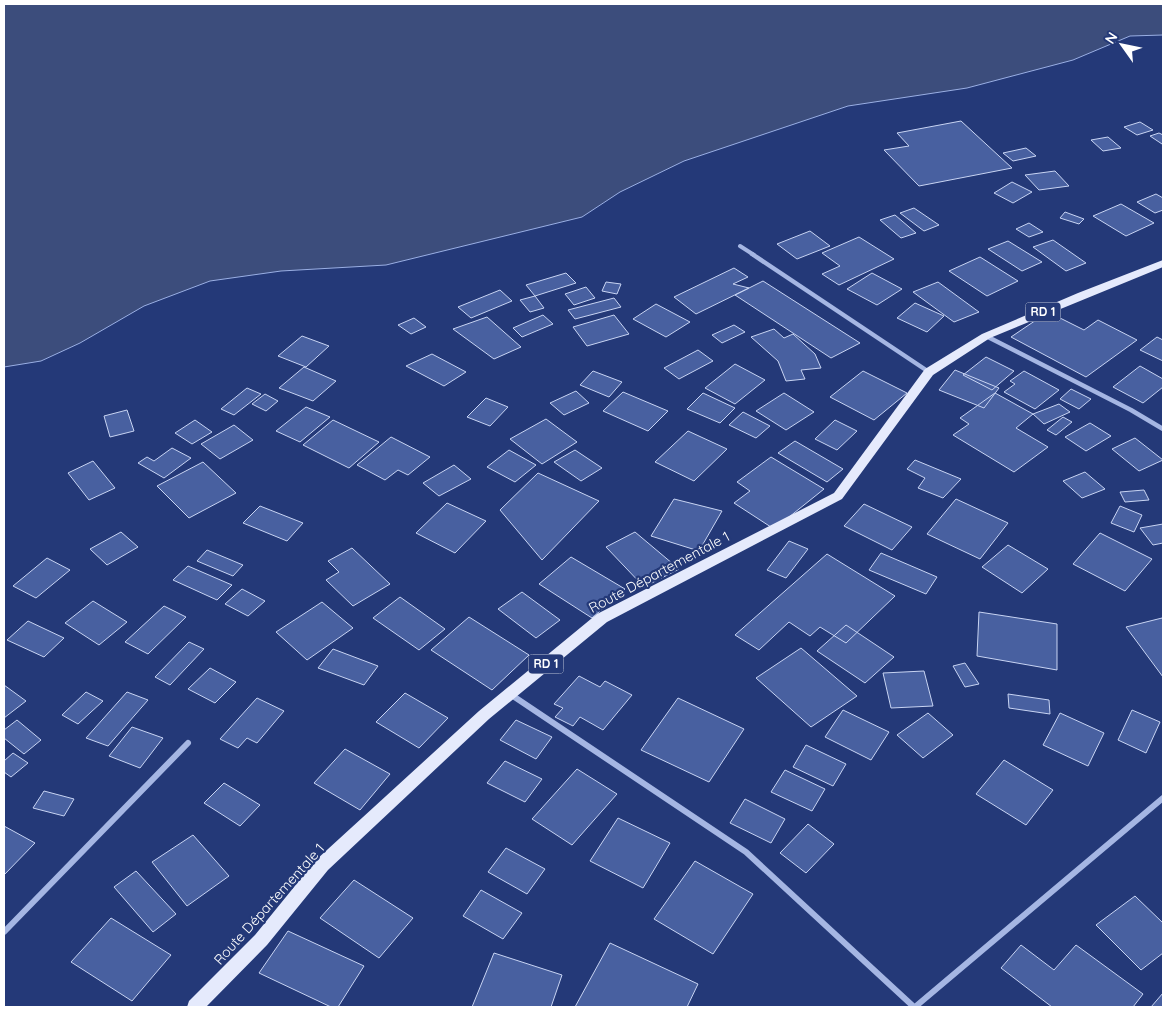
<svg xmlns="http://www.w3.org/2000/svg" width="1167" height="1011" viewBox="0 0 1167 1011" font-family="Quicksand,sans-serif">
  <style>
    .water { fill: #3c4d7c; stroke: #9aafe4 }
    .building { fill: #4860a0; stroke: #c8d4f3 }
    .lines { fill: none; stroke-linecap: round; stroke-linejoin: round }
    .street-far2 { stroke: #a5b6e3; stroke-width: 4 }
    .street-far1 { stroke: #a5b6e3; stroke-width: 4.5 }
    .street { stroke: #a5b6e3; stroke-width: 6 }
    .primary { fill: #e5eafc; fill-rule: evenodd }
    .labels { text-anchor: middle; stroke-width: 4.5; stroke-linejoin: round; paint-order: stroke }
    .shield { fill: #243978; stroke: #bdc4d6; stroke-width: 1 }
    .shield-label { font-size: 12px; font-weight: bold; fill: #fff }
    .street-label { font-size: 14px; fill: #fff; stroke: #243978 }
  </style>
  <rect width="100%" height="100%" fill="#243978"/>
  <path class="water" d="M4,4h1159v31l-33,1 -57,24 -106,28 -119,18 -164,55 -64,31 -38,25 -196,48 -105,6 -71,10 -66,25 -64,37 -39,18 -37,6z"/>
  <path class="building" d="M961,121l51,47 -93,18 -35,-36 25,-4 -12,-13z
    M1140,122l13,8 -16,5 -13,-8z
    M1159,133l4,2v8l-1,1 -12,-8z
    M1108,137l13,11 -18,3 -12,-11z
    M1026,148l10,8 -23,5 -10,-8z
    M1055,171l14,15 -30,4 -14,-15z
    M1012,182l20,10 -19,11 -19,-10z
    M1156,194l7,4v12l-8,3 -18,-11z
    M1121,204l33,19 -28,13 -33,-20z
    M914,208l25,17 -15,6 -24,-18z
    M1065,212l19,7 -5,5 -19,-6z
    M895,215l21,18 -15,5 -21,-18z
    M1029,223l14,9 -14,5 -13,-8z
    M810,231l20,15 -33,13 -20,-15z
    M859,237l35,22 -55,26 -17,-11 18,-8 -18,-13z
    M1053,240l33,23 -20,8 -33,-24z
    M1008,241l34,21 -20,9 -34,-22z
    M980,257l38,24 -31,15 -38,-25z
    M734,268l14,9 -15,7 16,4 -53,26 -22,-17z
    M566,273l10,10 -41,13 -9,-11z
    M872,273l30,16 -25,16 -30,-16z
    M763,281l97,62 -29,15 -96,-63z
    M606,282l15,2 -4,10 -15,-3z
    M938,282l41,30 -25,10 -41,-30z
    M586,287l9,11 -21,7 -9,-11z
    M500,290l12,11 -41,17 -13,-11z
    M535,296l9,12 -14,4 -10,-12z
    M614,298l7,9 -46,12 -7,-9z
    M915,303l29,13 -17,16 -30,-14z
    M656,304l34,18 -24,15 -33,-18z
    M1048,312l36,18 14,-10 39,20 -51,37 -75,-40z
    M543,315l10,9 -31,13 -9,-9z
    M614,315l15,19 -42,12 -14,-19z
    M487,317l34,30 -27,12 -41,-30z
    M414,318l12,9 -15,7 -13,-9z
    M734,325l11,7 -23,11 -10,-8z
    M774,329l10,9 9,-4 22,20 6,14 -20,2 4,9 -19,2 -8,-20 -27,-24z
    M302,336l27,10 -23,21 -28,-11z
    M1157,337l6,3v21l-23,-11z
    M698,350l15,11 -34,18 -15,-11z
    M432,354l34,18 -22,14 -38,-20z
    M986,357l28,14 -22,19 -29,-15z
    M735,364l30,16 -30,24 -30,-16z
    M1140,366l23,13v8l-20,16 -30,-16z
    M304,367l32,14 -23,20 -34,-13z
    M955,370l44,18 -15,20 -45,-18z
    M593,371l29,11 -13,15 -29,-12z
    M863,371l44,22 -33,27 -44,-23z
    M1024,371l35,19 -24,19 -31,-17 11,-8 -5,-3z
    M247,388l14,6 -27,21 -13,-6z
    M1071,389l20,10 -12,10 -19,-10z
    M576,391l13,12 -25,12 -14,-12z
    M623,392l45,19 -20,20 -45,-20z
    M703,393l32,15 -15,15 -33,-14z
    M784,393l30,19 -28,18 -30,-19z
    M995,393l38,21 -17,14 32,19 -34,25 -61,-37 16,-11 -9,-6z
    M265,394l13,7 -12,10 -14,-7z
    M486,398l22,9 -18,19 -23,-9z
    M1059,404l11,8 -26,12 -11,-10z
    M306,407l24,10 -30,25 -24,-11z
    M127,410l7,21 -24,6 -6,-21z
    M743,412l27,14 -14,12 -27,-13z
    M1063,417l9,5 -16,13 -9,-5z
    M546,419l31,23 -35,22 -32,-25z
    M195,420l17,12 -20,12 -17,-11z
    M333,420l46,22 -30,26 -46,-23z
    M835,420l22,11 -20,19 -22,-11z
    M1090,423l21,13 -25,15 -21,-14z
    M234,425l19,15 -33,19 -19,-15z
    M688,431l39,18 -33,32 -39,-19z
    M391,437l39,20 -22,18 -10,-5 -13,10 -28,-15z
    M1135,438l28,22 -24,11 -27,-22z
    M795,441l48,28 -16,13 -49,-29z
    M172,448l19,10 -27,20 -26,-15 9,-6 7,4z
    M509,450l27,15 -21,17 -28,-15z
    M575,450l27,18 -21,13 -27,-19z
    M771,457l53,32 -50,40 -40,-26 16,-12 -13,-9z
    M915,460l46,19 -18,19 -25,-10 7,-10 -18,-9z
    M93,461l22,27 -26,12 -21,-27z
    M203,462l33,31 -47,25 -32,-32z
    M454,465l17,14 -32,17 -16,-13z
    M1085,472l20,17 -23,9 -19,-17z
    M538,473l61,28 -57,59 -42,-50z
    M1144,490l5,10 -24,2 -5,-10z
    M674,499l48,12 -23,40 -48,-15z
    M956,499l52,24 -28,36 -53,-25z
    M447,503l39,18 -31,32 -39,-20z
    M864,504l48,23 -20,23 -48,-24z
    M260,506l43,17 -16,18 -44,-18z
    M1120,506l22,9 -8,17 -23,-9z
    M1163,524v19l-10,2 -13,-17z
    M121,532l17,15 -31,18 -17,-16z
    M635,532l44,37 -35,18 -38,-40z
    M1100,533l52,26 -27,32 -52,-27z
    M789,541l19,8 -22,29 -19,-8z
    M1008,545l40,24 -26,24 -40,-26z
    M352,548l38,36 -37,22 -27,-26 13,-8 -11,-11z
    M207,550l36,15 -10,11 -36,-15z
    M881,553l56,24 -11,17 -57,-24z
    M827,554l68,42 -49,47 -26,-16 -10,9 -21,-14 -30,28 -24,-15z
    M571,557l54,32 -33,29 -53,-34z
    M47,558l23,12 -34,28 -23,-12z
    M188,566l44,19 -15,15 -44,-20z
    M242,589l23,12 -17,15 -23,-12z
    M522,592l38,28 -24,18 -38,-29z
    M400,597l45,32 -26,21 -46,-32z
    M93,601l34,21 -28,23 -34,-22z
    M322,602l31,26 -46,32 -31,-28z
    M164,606l22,11 -38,37 -23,-12z
    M979,612l78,12v46l-80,-14z
    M469,617l60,38 -37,35 -61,-40z
    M1162,618l1,2v57l-37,-50z
    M28,621l36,17 -20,19 -37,-17z
    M846,625l48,32 -29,26 -48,-32z
    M189,642l15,7 -34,36 -15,-8z
    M801,648l56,48 -46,31 -55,-49z
    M333,649l45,17 -14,19 -46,-17z
    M965,663l14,21 -14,3 -12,-21z
    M210,668l26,14 -21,21 -27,-14z
    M924,671l9,35 -42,2 -8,-35z
    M579,676l21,11 5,-6 27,14 -29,35 -23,-13 -7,9 -18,-9 8,-9 -9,-4z
    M4,685l22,16 -22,17z
    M86,692l17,9 -25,23 -16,-9z
    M127,692l21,8 -40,46 -22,-8z
    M405,693l43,25 -29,30 -43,-26z
    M1008,694l41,6 1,14 -41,-6z
    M257,698l27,13 -27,32 -10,-5 -9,10 -18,-9z
    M678,698l66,31 -35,53 -68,-32z
    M843,710l46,22 -18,28 -46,-23z
    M1132,710l28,12 -14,31 -28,-13z
    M928,713l25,22 -30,23 -26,-23z
    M1060,713l44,20 -16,33 -45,-21z
    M17,720l24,20 -17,14 -20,-16v-8z
    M516,720l36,17 -16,22 -36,-19z
    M132,727l31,11 -23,30 -31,-12z
    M806,745l40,19 -13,22 -40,-19z
    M345,749l45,25 -30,36 -46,-27z
    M13,753l15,10 -17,14 -7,-5v-11z
    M1004,760l49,30 -27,35 -50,-31z
    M505,761l37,18 -17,23 -38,-19z
    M577,769l40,25 -45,51 -40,-26z
    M785,770l40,19 -13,22 -41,-19z
    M224,783l36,22 -20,21 -36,-23z
    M44,791l30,8 -10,17 -31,-8z
    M745,799l40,20 -14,24 -41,-20z
    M618,818l52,25 -27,45 -53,-27z
    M808,824l26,20 -28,29 -26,-20z
    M4,826l31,17 -31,32z
    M193,835l36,41 -42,30 -35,-44z
    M506,848l39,21 -18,25 -39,-22z
    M695,861l58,33 -40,60 -59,-35z
    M136,871l40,43 -23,18 -39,-45z
    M354,880l59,38 -34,40 -59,-40z
    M481,890l41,23 -19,26 -40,-23z
    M1135,896l28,27v30l-22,17 -45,-45z
    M111,918l60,37 -39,46 -61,-39z
    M288,931l76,35 -26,41h-7l-72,-34z
    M610,943l88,41 -11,23h-112z
    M1021,945l33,25 22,-25 67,49 -10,13h-81l-51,-39z
    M494,953l68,22 -11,32h-79z
    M1163,993v14h-12z"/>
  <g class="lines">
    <path class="street-far2" d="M740,246l14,9"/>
    <path class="street-far1" d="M752,254l177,118
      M986,336l145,74 32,19"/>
    <path class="street" d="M510,694l236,158 168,155
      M4,932l184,-189
      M915,1007l248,-209"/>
    <path class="primary" d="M1163,260v7l-173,71 -57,37 -91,124 -235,123 -118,97 -161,151 -61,75 -61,62h-19l2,-6 66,-66 61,-75 163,-149 118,-97 237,-121 91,-124 57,-35 96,-41z"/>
  </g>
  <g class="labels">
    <g class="shield">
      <rect x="1025.5" y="302.5" width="35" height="19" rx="4"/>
      <rect x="528.5" y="654.5" width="35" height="19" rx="4"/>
    </g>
    <g class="shield-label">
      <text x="1043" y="316">RD 1</text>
      <text x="546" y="668">RD 1</text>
    </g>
    <g class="street-label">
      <text transform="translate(659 572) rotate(-28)" y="5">Route Départementale 1</text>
      <text transform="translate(269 904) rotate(-48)" y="5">Route Départementale 1</text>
    </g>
  </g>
  <rect width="1167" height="1011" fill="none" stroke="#ffffff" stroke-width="10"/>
  <g transform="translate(1122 45) rotate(303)" stroke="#243978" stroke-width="4" paint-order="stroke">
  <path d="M0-4L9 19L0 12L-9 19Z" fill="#ffffff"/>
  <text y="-8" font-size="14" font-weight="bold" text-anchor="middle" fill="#ffffff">N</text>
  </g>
</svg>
